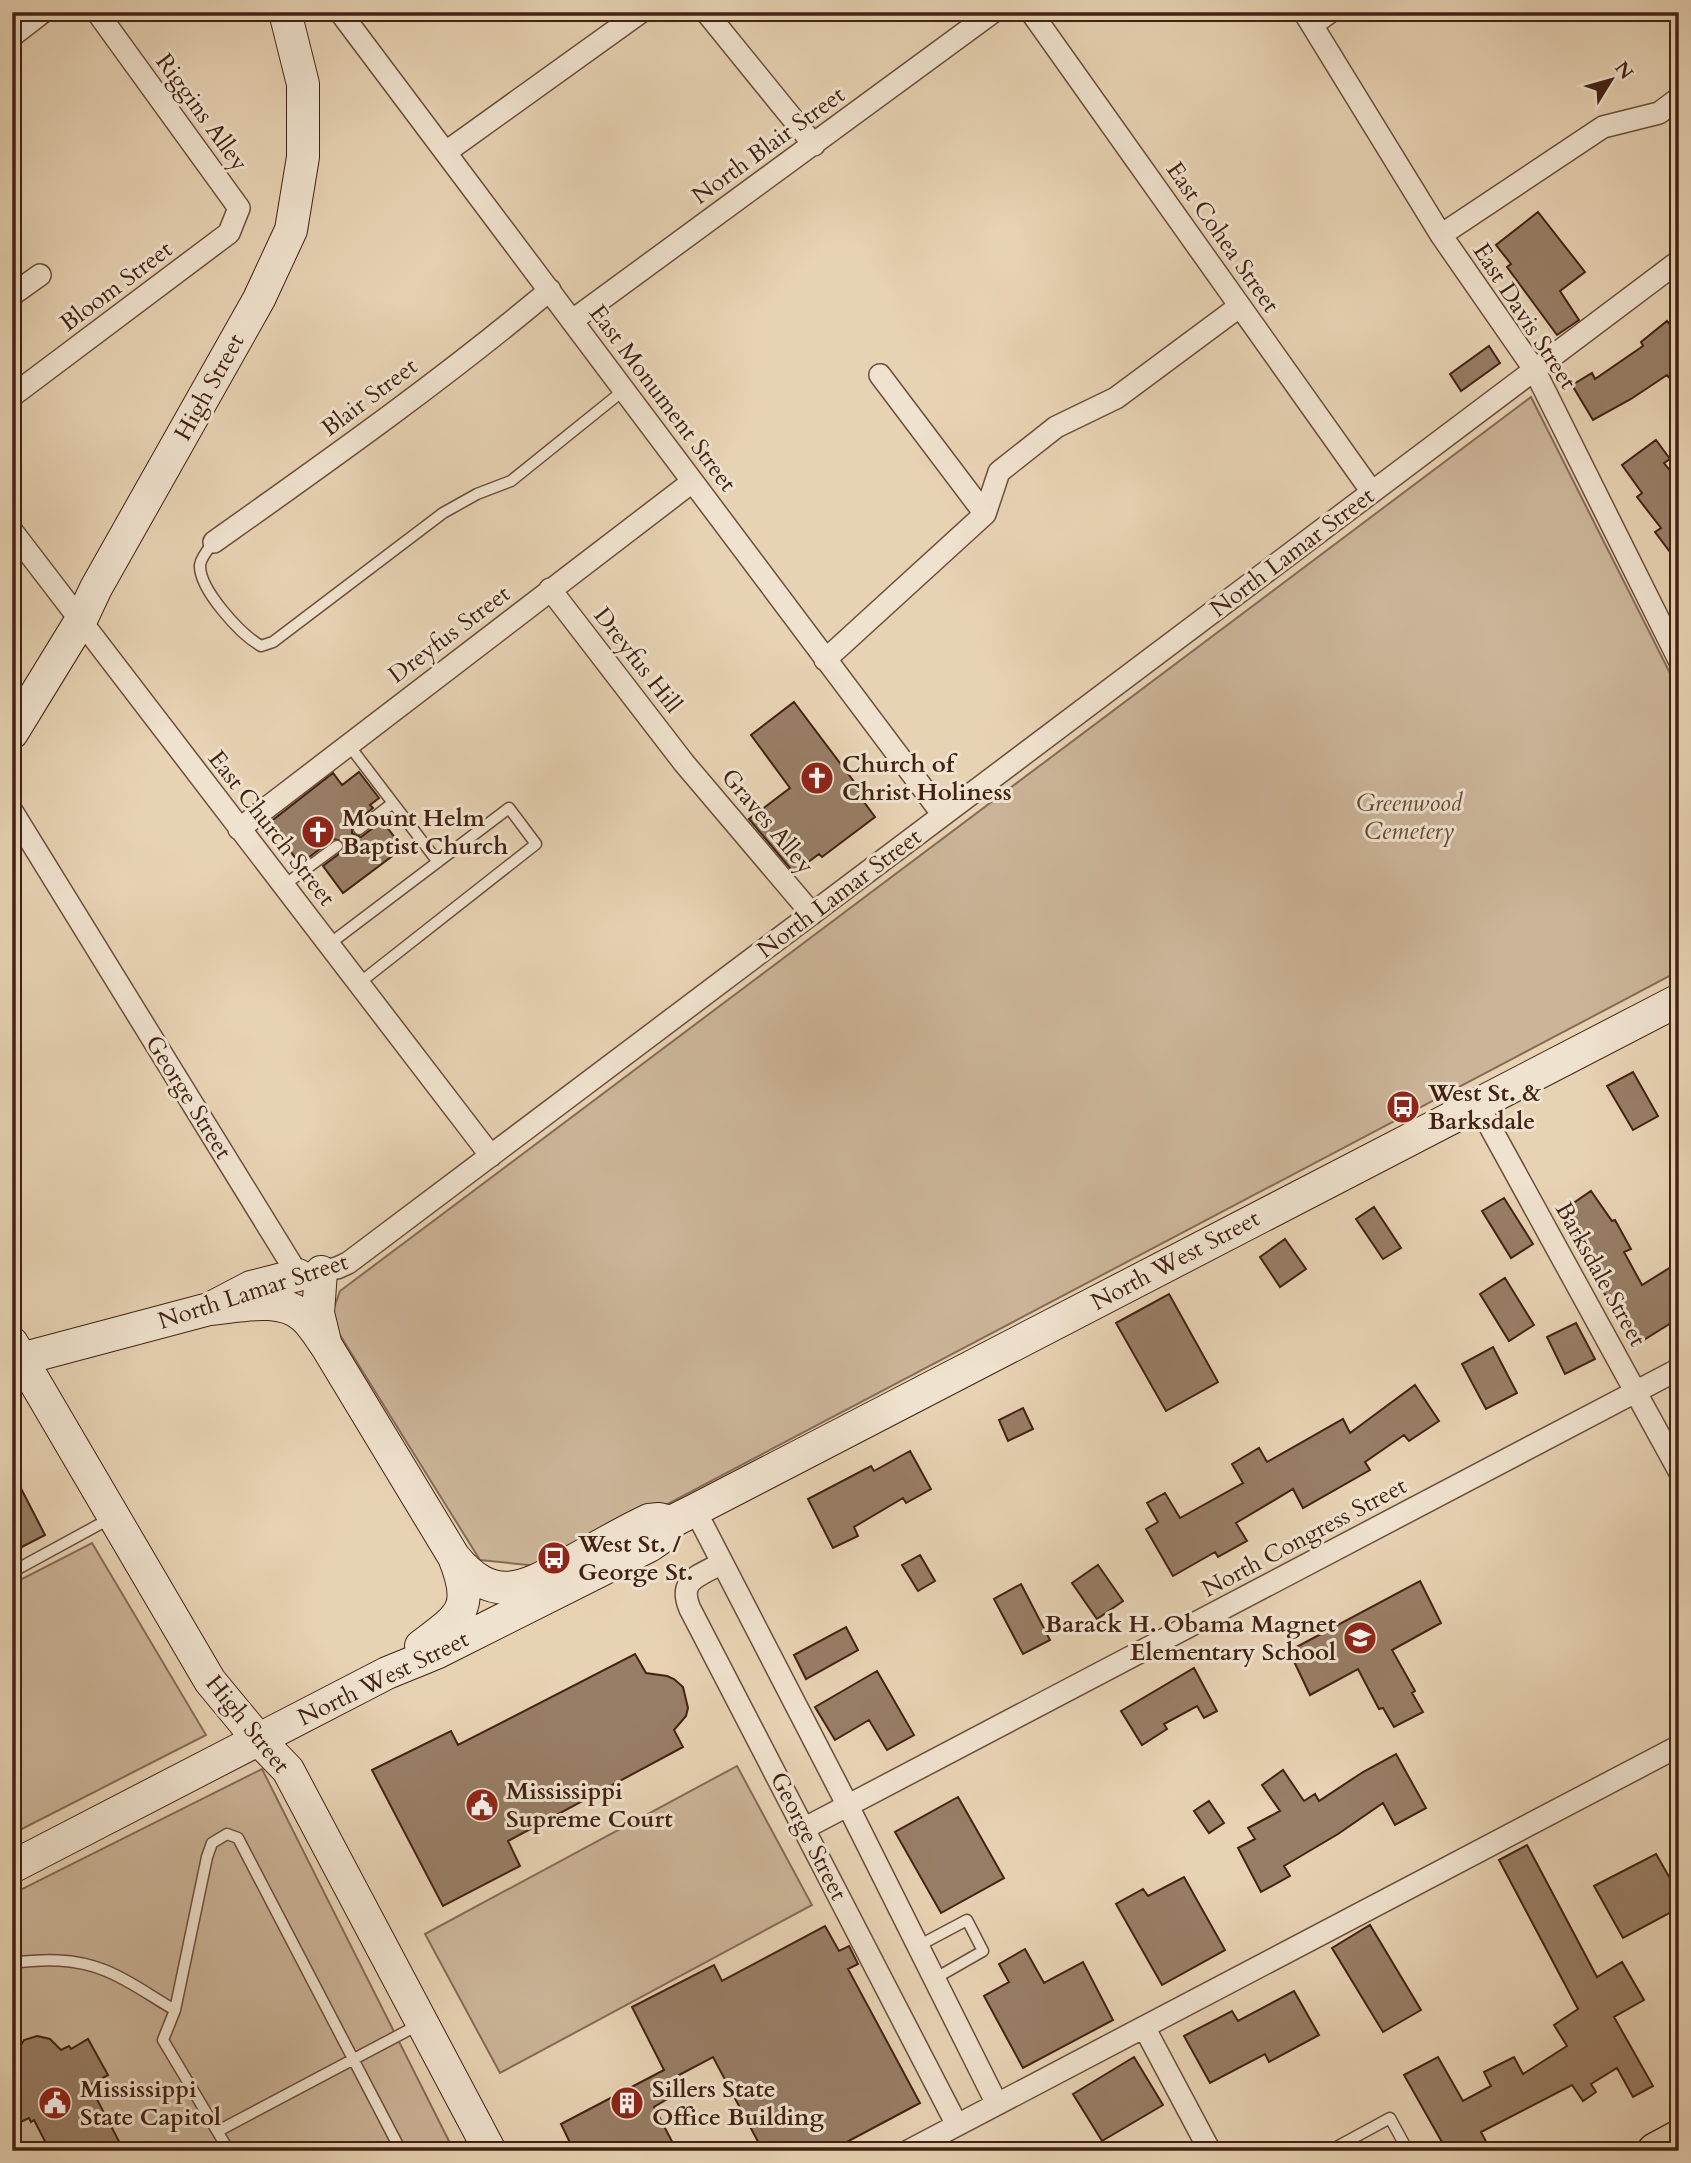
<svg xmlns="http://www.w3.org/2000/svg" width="1691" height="2163" viewBox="0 0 1691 2163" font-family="Cardo,serif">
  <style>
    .green { fill: #cbb498; stroke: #876b56; stroke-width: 2 }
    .building { fill: #987e66; stroke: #432213; stroke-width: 2 }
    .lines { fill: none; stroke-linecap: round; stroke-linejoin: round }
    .lane-casing { stroke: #6c4e3b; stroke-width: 13 }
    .street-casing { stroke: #6c4e3b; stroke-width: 24 }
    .secondary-casing { stroke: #432213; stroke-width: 34 }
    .primary-casing { stroke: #432213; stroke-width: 38 }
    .lane { stroke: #efe2ce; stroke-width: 10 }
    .street { stroke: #efe2ce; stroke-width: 21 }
    .secondary { stroke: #efe2ce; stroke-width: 32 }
    .primary { stroke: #e7d2b3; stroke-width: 35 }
    .labels { text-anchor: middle; stroke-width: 6; stroke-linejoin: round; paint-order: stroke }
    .street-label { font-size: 24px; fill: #432213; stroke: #efe2ce }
    .poi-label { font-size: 24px; font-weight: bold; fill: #432213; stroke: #efe2ce; text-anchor: start }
    .park-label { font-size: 24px; font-style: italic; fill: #654634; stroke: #efe2ce }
  </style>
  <rect width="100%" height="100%" fill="#e7d2b3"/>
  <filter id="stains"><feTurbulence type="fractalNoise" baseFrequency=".00286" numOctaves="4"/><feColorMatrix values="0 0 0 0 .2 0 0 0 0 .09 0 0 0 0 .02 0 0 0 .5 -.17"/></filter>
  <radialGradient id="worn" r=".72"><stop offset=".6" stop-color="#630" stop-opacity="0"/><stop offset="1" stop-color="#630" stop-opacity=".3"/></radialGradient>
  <path class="green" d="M1531,397l148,294v280l-1131,596 -68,-7 -150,-241 10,-28z
    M92,1543l114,192 -194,99v-250z
    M737,1766l75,139 -312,168 -75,-139z
    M262,1769l192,382h-442v-257z"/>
  <path class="building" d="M1538,212l47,60 -25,19 19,29 -22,15 -50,-68 4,-3 -15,-19z
    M1667,321l12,14v54l-12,-14 -36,24 -38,21 -21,-35 20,-12 3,6 48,-33 -2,-4z
    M1489,346l11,17 -39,28 -11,-17z
    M1656,440l14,19 -6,4 15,19v82l-24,-32 6,-4 -24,-31 5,-4 -20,-28z
    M794,702l73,97 -3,3 11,15 -53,40 -3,-3 -25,19 -45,-54 41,-31 -39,-53z
    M359,772l20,26 -9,7 3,3 -21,17v8l9,4 21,-16 21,27 -60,45 -20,-27 21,-16 -1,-9 -10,-2 -33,25 -31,-41 64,-50 9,12z
    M1633,1072l25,44 -25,14 -26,-44z
    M1591,1191l21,30 3,-1 16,29 -7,3 18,33 37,-23v56l-45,28 -59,-105 3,-2 -19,-26z
    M1504,1198l29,46 -22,14 -29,-47z
    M1374,1207l27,41 -18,11 -27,-40z
    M1285,1239l21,30 -26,18 -20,-30z
    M1505,1278l29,47 -25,16 -29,-47z
    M1169,1294l49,88 -52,29 -50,-88z
    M1576,1323l19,36 -30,15 -18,-37z
    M1493,1347l24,46 -31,16 -24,-45z
    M1415,1385l24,36 -30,20 -5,-6 -39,27 5,8 -67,38 -10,-19 -57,34 11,18 -29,16 -3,-5 -42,24 -27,-47 12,-7 -11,-19 18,-10 15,25 63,-35 -11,-19 27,-16 8,14 76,-43 7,14z
    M1023,1408l10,21 -25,12 -9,-21z
    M910,1451l21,38 -25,14 -3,-5 -49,29 4,9 -25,12 -25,-49 63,-33 3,5z
    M12,1471l33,64 -33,17z
    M920,1555l15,26 -17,10 -16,-26z
    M1098,1565l25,36 -26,18 -25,-36z
    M1420,1581l21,42 -49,27 23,41 -3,2 11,19 -29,15 -11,-19 -4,1 -21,-40 -48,26 -21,-44z
    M1021,1584l29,56 -27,14 -29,-55z
    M846,1627l12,23 -52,29 -12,-24z
    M635,1654l11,19 21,3 7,3 9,8 5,21 -2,8 -12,14 9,17 -175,94 12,25 -77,40 -71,-136 79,-39 7,14z
    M1194,1668l23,43 -13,7 -7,-12 -33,18 3,5 -25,16 -21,-34z
    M877,1671l37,64 -27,15 -18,-30 -34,20 -20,-33z
    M1396,1754l30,54 -31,17 -12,-22 -45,31 -54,32 6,10 -29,16 -23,-44 17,-9 -7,-11 32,-17 -18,-26 21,-15 21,31 11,-7 4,7 44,-29z
    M958,1797l46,81 -63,35 -46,-81z
    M1209,1801l15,22 -15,10 -15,-22z
    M1527,1845l70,132 25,-15 22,38 -30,17 39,69 -20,11 -16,-29 -26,16 5,8 -13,9 -11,-16 -91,47 10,19h-44l-43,-76 34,-18 25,44 28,-15 -7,-14 30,-15 9,17 44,-28 -13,-21 24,-16 -79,-149z
    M1656,1854l23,40v14l-56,30 -29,-52z
    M1184,1877l41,73 -63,35 -46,-81 27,-15 5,7z
    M1370,1925l51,85 -38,22 -51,-84z
    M825,1926l14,25 10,-5 9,18 -10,5 72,134 -90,48h-67l-50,-94 -34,18 7,13 -32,19 23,44h-103l-13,-27 103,-54 -32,-63 82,-42 8,16z
    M1025,1949l19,34 39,-21 30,58 -90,48 -39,-72 25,-14 -10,-18z
    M1294,1991l25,44 -50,27 -4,-8 -55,29 -26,-47 48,-25 6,10z
    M37,2036l13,3 11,11 8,-4 2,3 17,-10 20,36 -16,9 1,2 -2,2 33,63h-74l-16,-31 -3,2 -2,-4 -17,8v-50l5,-3 -2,-18 9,-15z
    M1134,2057l29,48 -61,36 -29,-47z"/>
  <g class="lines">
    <defs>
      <path id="lane" d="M214,542c-5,6 -13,15 -14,23 -1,24 40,69 61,81l12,-4 170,-129 34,-19 34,-13 113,-91
        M348,744l90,118
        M359,829l34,-26
        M283,886l54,-40
        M328,945l181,-137 27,36 -178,140
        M12,1572l99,-54
        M918,1946l49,-26 16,31 -49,28
        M12,1963c31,-4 62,-5 92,7 24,9 48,27 71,40
        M218,2131l202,-107
        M1333,2149l57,-31 18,33
        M229,2151l-66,-111 12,-30 32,-153 5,-14 15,-9 11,4 163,313"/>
      <path id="street" d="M340,12l603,803
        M706,12l108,133
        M1031,12l341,480
        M1304,12l137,223 93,134 145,291
        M1312,25l18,-13
        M12,36l31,-24
        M446,152l195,-140
        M1441,235l162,-108 56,-14 20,-15
        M12,295l28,-20
        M573,320l420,-308
        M12,396l217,-163 10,-25 -142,-196
        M985,514l14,-42 57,-45 60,-29 124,-92
        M12,531l479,625
        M214,542c114,-81 229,-162 336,-252
        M550,589l134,174 128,151
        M825,660l160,-146 -105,-139
        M12,811l286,464 39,-7 11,-5 1331,-1002
        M239,829l453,-347
        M1477,1103l202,368
        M695,1510l153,296 149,298
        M722,1563c-22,13 -45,16 -32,46l267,516
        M805,1828l874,-459
        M1144,2027l66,124
        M908,2151l771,-405"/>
      <path id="secondary" d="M12,733l68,-111 16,-34 163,-289 32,-69 12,-73v-73l-18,-72
        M321,1272l-3,41 7,29
        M209,1309c29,-2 71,-14 95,8 9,8 16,20 23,30l127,210c41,50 72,30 119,4 25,-14 50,-29 76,-41l10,-1 12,3 24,-12 984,-510
        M12,1343l198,338 48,58 30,31 202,381
        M12,1364l9,-5 188,-50 42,-22 47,-12
        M421,1646c40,-30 54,-37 33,-89
        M12,1867l375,-194 49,-20 213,-107c11,-7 18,-11 22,-24"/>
      <path id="primary" d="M1655,2151l24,-13"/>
    </defs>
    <use href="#lane" class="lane-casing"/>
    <use href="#street" class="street-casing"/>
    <use href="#secondary" class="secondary-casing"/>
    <use href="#primary" class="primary-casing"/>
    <use href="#lane" class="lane"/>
    <use href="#street" class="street"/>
    <use href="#secondary" class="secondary"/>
    <use href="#primary" class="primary"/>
  </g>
  <defs>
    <symbol id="church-disc" viewBox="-11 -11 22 22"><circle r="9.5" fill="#8f2418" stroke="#efe2ce"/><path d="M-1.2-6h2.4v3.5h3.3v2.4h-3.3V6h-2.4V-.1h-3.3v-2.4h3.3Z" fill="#fff"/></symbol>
    <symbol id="bus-disc" viewBox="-11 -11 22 22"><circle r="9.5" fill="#8f2418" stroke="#efe2ce"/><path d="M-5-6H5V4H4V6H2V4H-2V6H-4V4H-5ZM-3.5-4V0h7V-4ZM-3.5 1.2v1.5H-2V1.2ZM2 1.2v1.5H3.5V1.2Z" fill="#fff"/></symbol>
    <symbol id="school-disc" viewBox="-11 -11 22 22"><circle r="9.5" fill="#8f2418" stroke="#efe2ce"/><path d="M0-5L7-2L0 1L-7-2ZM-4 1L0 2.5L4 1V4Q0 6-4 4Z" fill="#fff"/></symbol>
    <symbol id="civic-disc" viewBox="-11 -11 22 22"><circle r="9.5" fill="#8f2418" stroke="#efe2ce"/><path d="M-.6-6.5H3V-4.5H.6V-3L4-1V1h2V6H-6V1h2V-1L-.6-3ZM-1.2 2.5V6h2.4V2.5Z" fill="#fff"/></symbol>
    <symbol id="building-disc" viewBox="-11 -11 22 22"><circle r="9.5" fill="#8f2418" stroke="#efe2ce"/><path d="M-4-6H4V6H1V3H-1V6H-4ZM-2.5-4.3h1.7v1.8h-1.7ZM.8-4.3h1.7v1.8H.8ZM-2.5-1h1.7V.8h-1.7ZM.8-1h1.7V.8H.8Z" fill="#fff"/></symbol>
  </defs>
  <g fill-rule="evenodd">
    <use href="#church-disc" x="798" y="759" width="38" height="38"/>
    <use href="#church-disc" x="299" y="813" width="38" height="38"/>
    <use href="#bus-disc" x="1384" y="1088" width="38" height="38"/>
    <use href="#bus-disc" x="535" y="1539" width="38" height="38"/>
    <use href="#school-disc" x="1341" y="1619" width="38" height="38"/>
    <use href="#civic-disc" x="463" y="1786" width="38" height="38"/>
    <use href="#civic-disc" x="36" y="2084" width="38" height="38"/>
    <use href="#building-disc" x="608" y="2084" width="38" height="38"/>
  </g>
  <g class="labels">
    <g class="street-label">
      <text transform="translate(202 112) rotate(54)" y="8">Riggins Alley</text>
      <text transform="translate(768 145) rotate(-36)" y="8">North Blair Street</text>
      <text transform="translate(1223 237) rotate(55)" y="8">East Cohea Street</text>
      <text transform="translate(116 286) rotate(-37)" y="8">Bloom Street</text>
      <text transform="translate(1525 316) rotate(57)" y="8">East Davis Street</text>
      <text transform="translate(209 387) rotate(-61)" y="8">High Street</text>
      <text transform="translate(369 397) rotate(-37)" y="8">Blair Street</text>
      <text transform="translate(663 398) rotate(53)" y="8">East Monument Street</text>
      <text transform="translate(1292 552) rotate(-37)" y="8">North Lamar Street</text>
      <text transform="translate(449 634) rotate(-37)" y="8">Dreyfus Street</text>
      <text transform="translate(638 660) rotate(52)" y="8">Dreyfus Hill</text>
      <text transform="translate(768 821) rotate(50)" y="8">Graves Alley</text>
      <text transform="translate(272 828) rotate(52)" y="8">East Church Street</text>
      <text transform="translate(839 893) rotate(-37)" y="8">North Lamar Street</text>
      <text transform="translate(189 1097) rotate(58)" y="8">George Street</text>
      <text transform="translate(1175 1260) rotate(-28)" y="8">North West Street</text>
      <text transform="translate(1601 1274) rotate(61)" y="8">Barksdale Street</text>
      <text transform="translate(253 1291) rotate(-18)" y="8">North Lamar Street</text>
      <text transform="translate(1304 1537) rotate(-28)" y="8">North Congress Street</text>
      <text transform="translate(383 1678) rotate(-26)" y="8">North West Street</text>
      <text transform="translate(248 1724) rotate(51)" y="8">High Street</text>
      <text transform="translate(809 1836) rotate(63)" y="8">George Street</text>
    </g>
    <g class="poi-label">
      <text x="842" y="772">Church of<tspan x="842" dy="28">Christ Holiness</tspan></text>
      <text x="342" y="826">Mount Helm<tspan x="342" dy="28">Baptist Church</tspan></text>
      <text x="1428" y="1101">West St. &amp;<tspan x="1428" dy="28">Barksdale</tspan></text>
      <text x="578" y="1552">West St. /<tspan x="578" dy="28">George St.</tspan></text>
      <text x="1336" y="1632" text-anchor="end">Barack H. Obama Magnet<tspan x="1336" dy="28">Elementary School</tspan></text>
      <text x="506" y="1799">Mississippi<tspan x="506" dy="28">Supreme Court</tspan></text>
      <text x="80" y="2097">Mississippi<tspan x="80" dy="28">State Capitol</tspan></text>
      <text x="652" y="2097">Sillers State<tspan x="652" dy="28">Office Building</tspan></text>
    </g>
    <g class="park-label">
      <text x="1409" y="811">Greenwood<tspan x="1409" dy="28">Cemetery</tspan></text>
    </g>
  </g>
  <rect width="1691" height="2163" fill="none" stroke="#e7d2b3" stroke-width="42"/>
  <rect x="14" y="14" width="1663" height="2135" fill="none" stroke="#432213" stroke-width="3.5"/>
  <rect x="21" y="21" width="1649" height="2121" fill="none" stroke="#432213" stroke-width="2"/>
  <g transform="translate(1611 80) rotate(53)" stroke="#efe2ce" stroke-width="5" paint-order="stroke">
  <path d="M0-5L12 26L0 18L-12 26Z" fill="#432213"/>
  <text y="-10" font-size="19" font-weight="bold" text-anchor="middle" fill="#432213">N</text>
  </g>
  <rect width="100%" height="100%" filter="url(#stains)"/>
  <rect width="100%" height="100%" fill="url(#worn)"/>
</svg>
